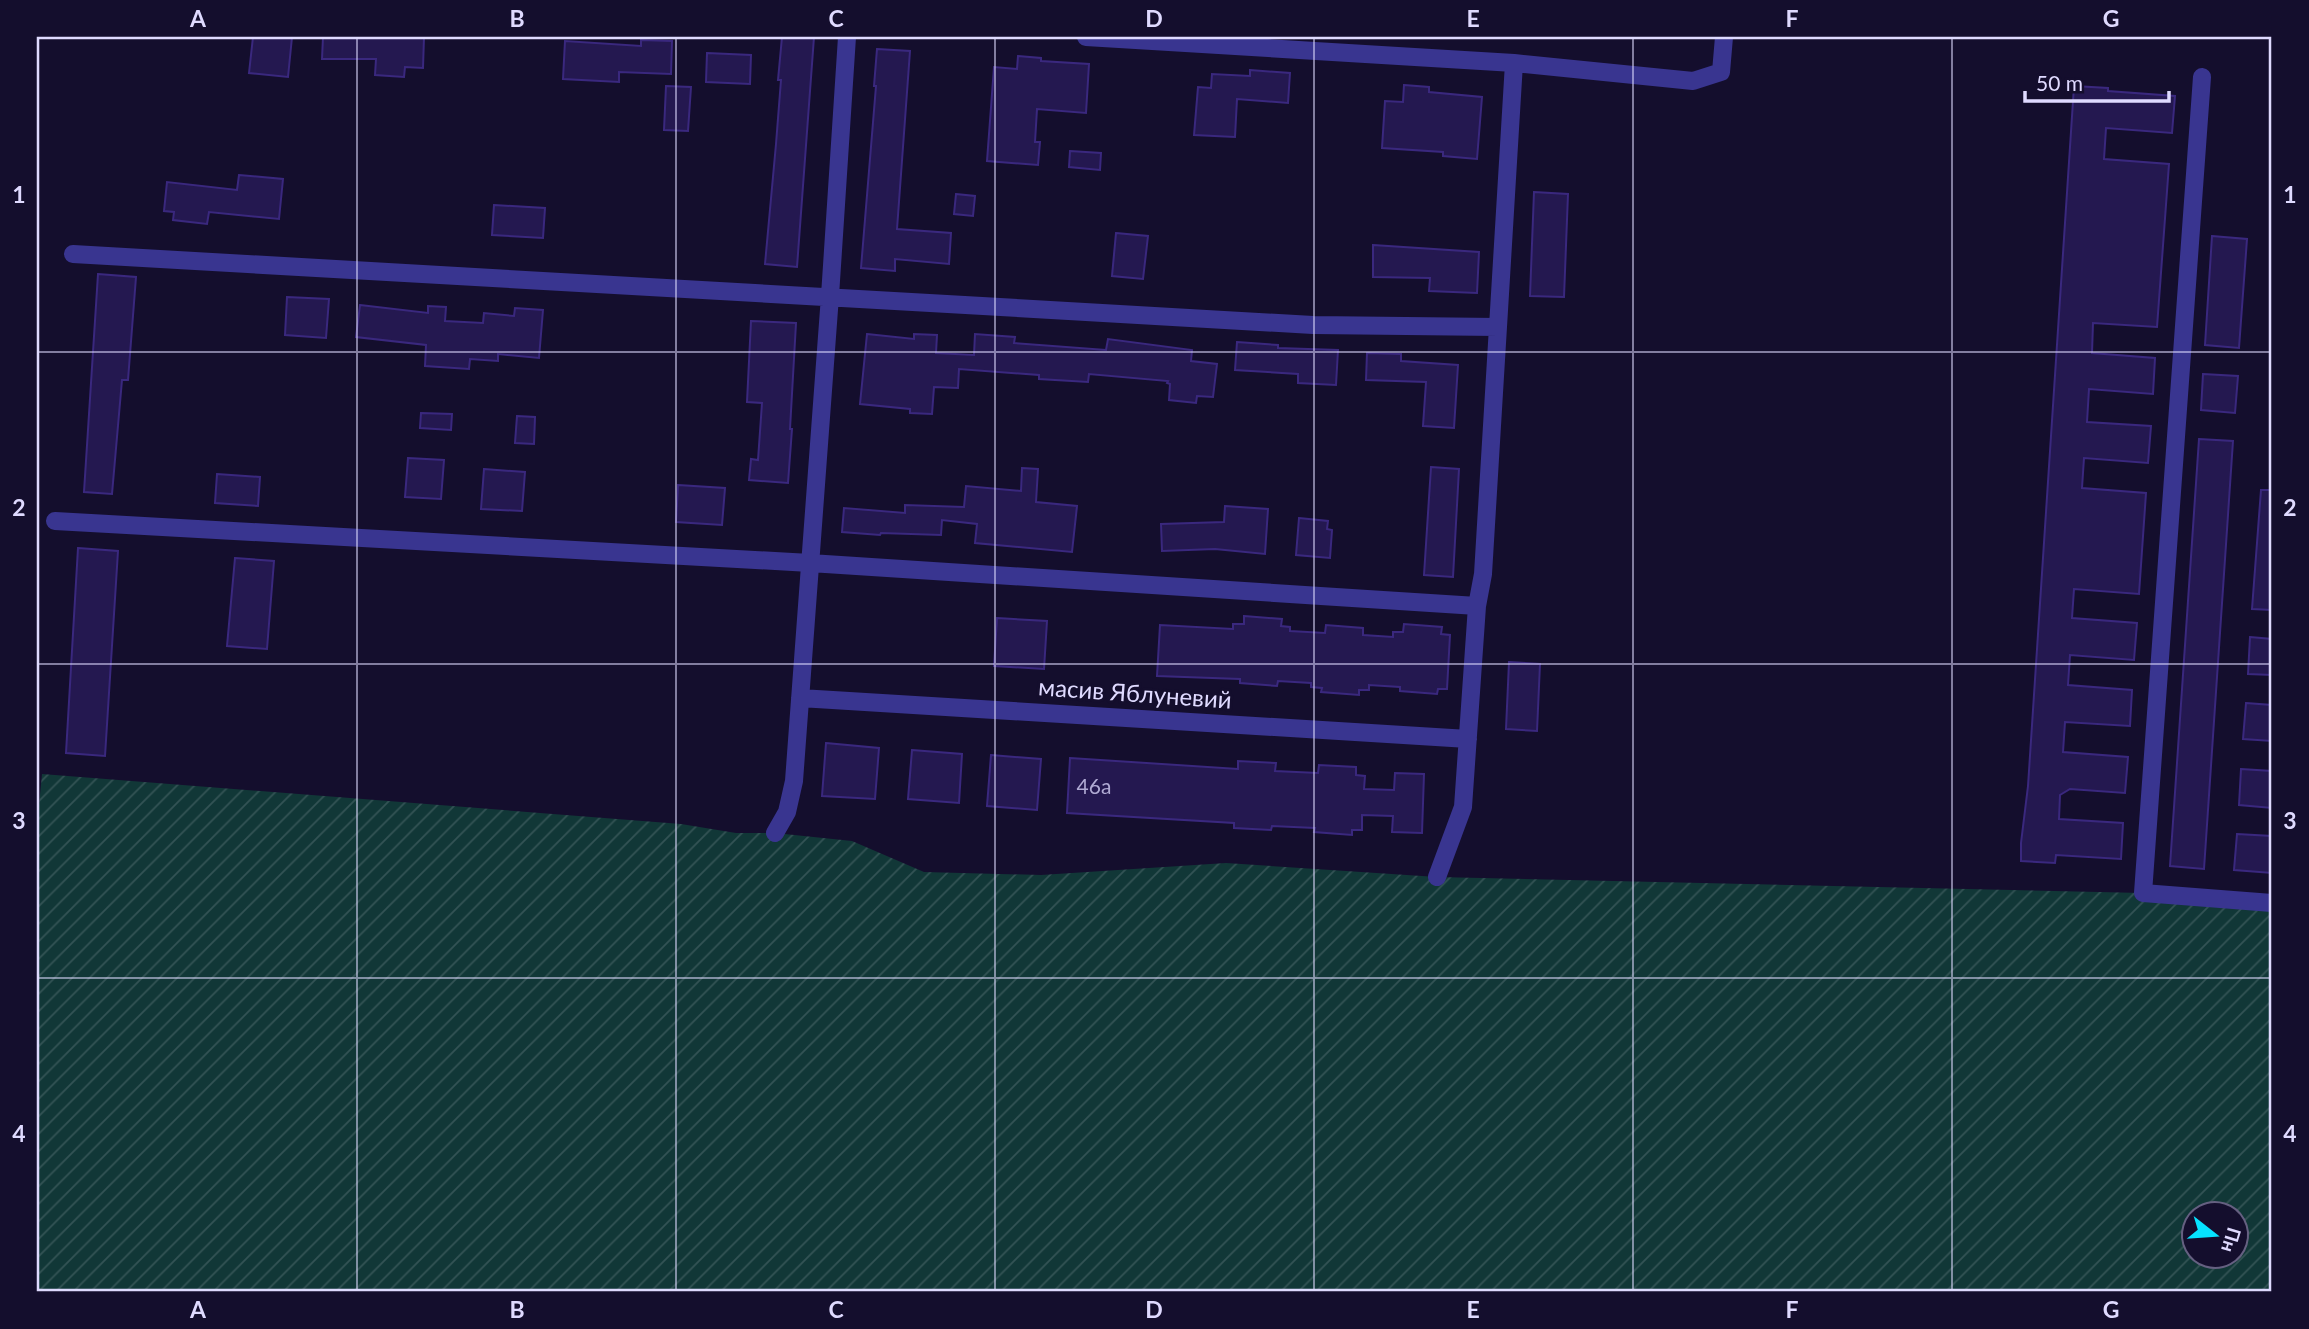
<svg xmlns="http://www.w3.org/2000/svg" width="2309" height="1329" viewBox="0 0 2309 1329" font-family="Lato,sans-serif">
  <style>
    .garden { fill: url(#garden-furrows); fill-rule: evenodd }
    .building { fill: #241850; stroke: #3a287e; stroke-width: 2 }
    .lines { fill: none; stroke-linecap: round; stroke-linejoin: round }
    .minor { stroke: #393590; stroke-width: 18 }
    .grid { fill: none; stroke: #dfdaff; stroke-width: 2; stroke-opacity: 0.55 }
    .labels { text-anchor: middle; stroke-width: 6; stroke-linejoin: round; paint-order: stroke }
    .number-label { font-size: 21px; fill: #b0aad3 }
    .street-label { font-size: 24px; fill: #dfdaff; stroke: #140e2d }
    .neatline { fill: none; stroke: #dfdaff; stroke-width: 2.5 }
    .grid-label { font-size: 23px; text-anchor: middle; font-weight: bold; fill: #dfdaff }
  </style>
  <defs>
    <pattern id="garden-furrows" width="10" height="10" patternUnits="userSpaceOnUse" patternTransform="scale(1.75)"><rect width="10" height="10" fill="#113737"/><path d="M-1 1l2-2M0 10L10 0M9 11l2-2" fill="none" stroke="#335355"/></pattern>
  </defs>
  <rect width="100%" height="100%" fill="#140e2d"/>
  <path class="garden" d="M42,774l639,50 55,9h39l77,8 72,31 117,3 185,-12 211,14 706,16 129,10v389h-2235v-466zM2194,1214h42v42h-42z"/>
  <path class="building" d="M253,37h39l-4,40 -39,-4z
    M323,37h101l-1,31 -18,-1 -1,10 -29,-2 1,-16h-54z
    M782,37h32l-17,230 -32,-3 11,-120 5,-64h-3z
    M641,40l31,1 -1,33 -52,-2v10l-56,-3 2,-38 76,5z
    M877,49l33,2 -13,178 54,4 -2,31 -54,-5v12l-34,-3 15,-182h-2z
    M707,53l44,2 -1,29 -44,-2z
    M1018,56l23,2v3l48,3 -3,49 -49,-4 -2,33h5l-2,23 -51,-4 7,-94 23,2z
    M1250,70l40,3 -2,30 -51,-4 -2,38 -41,-2 4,-48 13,1 1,-14 38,2z
    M1404,85l25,2v5l53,5 -5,62 -34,-3v-4l-61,-4 3,-47 18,1z
    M666,86l25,1 -3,44 -24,-1z
    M2074,86l34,2v3l67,5 -3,37 -66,-5 -2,31 65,5 -12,163 -64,-4 -1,30 63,5 -2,36 -64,-5 -2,33 64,4 -3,37 -64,-5 -2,30 64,5 -7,101 -65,-5 -2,29 65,5 -3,37 -64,-5 -2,30 64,5 -2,36 -65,-4 -2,30 65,5 -3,36 -55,-4 -10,6 -1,24 64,4 -2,36 -65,-4 -1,8 -34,-2v-18l7,-57z
    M1070,151l31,2 -1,17 -31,-3z
    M239,175l44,4 -4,40 -70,-7 -2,12 -34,-4 1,-8 -10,-1 3,-29 70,8z
    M1534,192l34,2 -4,103 -34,-1z
    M956,194l19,2 -2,20 -19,-2z
    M494,205l51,3 -2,30 -51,-3z
    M1116,233l32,3 -5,43 -31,-3z
    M2212,236l35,3 -8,109 -34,-3z
    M1373,245l106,7 -2,41 -48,-2 1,-13 -57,-1z
    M98,274l38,3 -8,103h-6l-10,114 -28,-2z
    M287,297l42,2 -3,39 -41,-3z
    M360,305l68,8v-7l18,1 -1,14 38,2 1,-10 30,3 1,-8 28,2 -4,48 -41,-4v7l-28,-2 -1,10 -44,-3 1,-21 -70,-8z
    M751,321l45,2 -6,106h2l-4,54 -39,-3 2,-21 7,1 4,-57 -15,-1z
    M867,334l47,5v-5l23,1 -1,18 38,2 1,-21 40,3 -1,6 92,7 2,-11 84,11 -1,11 26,3 -4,33 -16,-1 -1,7 -27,-3 1,-16 -3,-1 1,-2 -79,-7 -1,8 -49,-3v-4l-80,-6 -1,19 -24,-1 -2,27 -22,-1v-4l-50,-5z
    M1237,342l41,3v3l60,2 -2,35 -38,-2v-9l-63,-4z
    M1367,353l34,1v7l57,4 -4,63 -31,-2 3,-44 -60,-2z
    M2203,374l35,2 -3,37 -34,-3z
    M421,413l31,1 -1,16 -31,-2z
    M517,416l18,1 -1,27 -19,-1z
    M2199,439l34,2 -29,428 -34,-3z
    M408,458l36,2 -3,39 -36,-2z
    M1431,467l28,2 -6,108 -29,-2z
    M1022,468l16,1 -2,33 41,4 -5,46 -97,-9 2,-19 -35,-4 -1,15 -60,-2 -1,2 -38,-3 2,-24 61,5v-8l59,2 2,-21 55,5z
    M484,469l41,3 -3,39 -41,-2z
    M217,474l43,3 -2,29 -43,-3z
    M678,485l47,3 -3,37 -46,-3z
    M2261,490h11v120l-20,-1z
    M1225,506l43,3 -3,45 -50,-5 -53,2 -1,-27 63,-2z
    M1299,518l29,3 -1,8 5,1 -2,28 -34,-3z
    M78,548l40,3 -13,205 -39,-3z
    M235,558l39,3 -7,88 -40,-3z
    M1244,616l38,3 -1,7 9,1v4l35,2 1,-8 37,3v7l30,2v-5h10l1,-8 38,3 -1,7 9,1 -3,54h-9l-1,5 -37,-3v-4l-31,-2v5h-10v5l-38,-3 1,-4 -11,-1v-4l-33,-2 -1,5 -37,-3v-4l-83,-3 3,-51 73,4v-5h11z
    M997,618l50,3 -3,48 -50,-3z
    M2250,637l22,2v36l-24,-1z
    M1509,662l31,2 -3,67 -31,-2z
    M2246,703l26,2v36l-29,-2z
    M826,743l53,5 -4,51 -53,-3z
    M912,750l50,4 -3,49 -51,-4z
    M991,755l50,4 -4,51 -50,-4z
    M1070,758l168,11v-8l38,2 -1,8 43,2 1,-8 37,2v8l9,1 -1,13 30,1 1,-17 29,1 -2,59 -30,-1 1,-16 -31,-1v15h-10v5l-38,-3 1,-4 -43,-2 -1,4 -37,-2v-5l-167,-10z
    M2241,769l31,2v37l-33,-3z
    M2237,834l35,2v37l-38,-3z"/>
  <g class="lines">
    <path class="minor" d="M1086,37l428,26 179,18 28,-9 3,-35
      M2202,77l-59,816 129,10
      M73,254l1240,71 185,2
      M55,521l755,42 667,43
      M800,698l668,41
      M775,833l12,-21 7,-31 36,-485 17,-259
      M1437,877l26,-70 14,-201 6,-32 31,-511"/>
  </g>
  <path class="grid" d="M357,37v1255M676,37v1255M995,37v1255M1314,37v1255M1633,37v1255M1952,37v1255M37,352h2235M37,664h2235M37,978h2235"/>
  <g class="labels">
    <g class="number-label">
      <text x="1094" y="794">46а</text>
    </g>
    <g class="street-label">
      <text transform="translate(1135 694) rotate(4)" y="8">масив Яблуневий</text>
    </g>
  </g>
  <rect width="2309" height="1329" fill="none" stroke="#140e2d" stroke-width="77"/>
  <g transform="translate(2215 1235) rotate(107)"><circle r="33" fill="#140e2d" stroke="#656081" stroke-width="2"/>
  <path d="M0-5L12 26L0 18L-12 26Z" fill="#06e3ff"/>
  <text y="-10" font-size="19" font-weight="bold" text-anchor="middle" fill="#dfdaff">Пн</text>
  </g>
  <path d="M2025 91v10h144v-10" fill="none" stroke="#dfdaff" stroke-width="3.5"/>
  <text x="2036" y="91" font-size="21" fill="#dfdaff" stroke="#140e2d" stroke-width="5" paint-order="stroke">50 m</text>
  <rect x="38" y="38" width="2232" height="1252" class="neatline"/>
  <g class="grid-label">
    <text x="198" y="27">A</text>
    <text x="517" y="27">B</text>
    <text x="836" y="27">C</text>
    <text x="1154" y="27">D</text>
    <text x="1473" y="27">E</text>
    <text x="1792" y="27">F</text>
    <text x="2111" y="27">G</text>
    <text x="19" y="203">1</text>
    <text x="2290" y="203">1</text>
    <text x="19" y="516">2</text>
    <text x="2290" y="516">2</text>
    <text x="19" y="829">3</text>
    <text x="2290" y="829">3</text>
    <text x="19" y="1142">4</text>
    <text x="2290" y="1142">4</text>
    <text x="198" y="1318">A</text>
    <text x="517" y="1318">B</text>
    <text x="836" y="1318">C</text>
    <text x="1154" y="1318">D</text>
    <text x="1473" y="1318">E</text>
    <text x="1792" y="1318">F</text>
    <text x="2111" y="1318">G</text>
  </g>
</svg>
